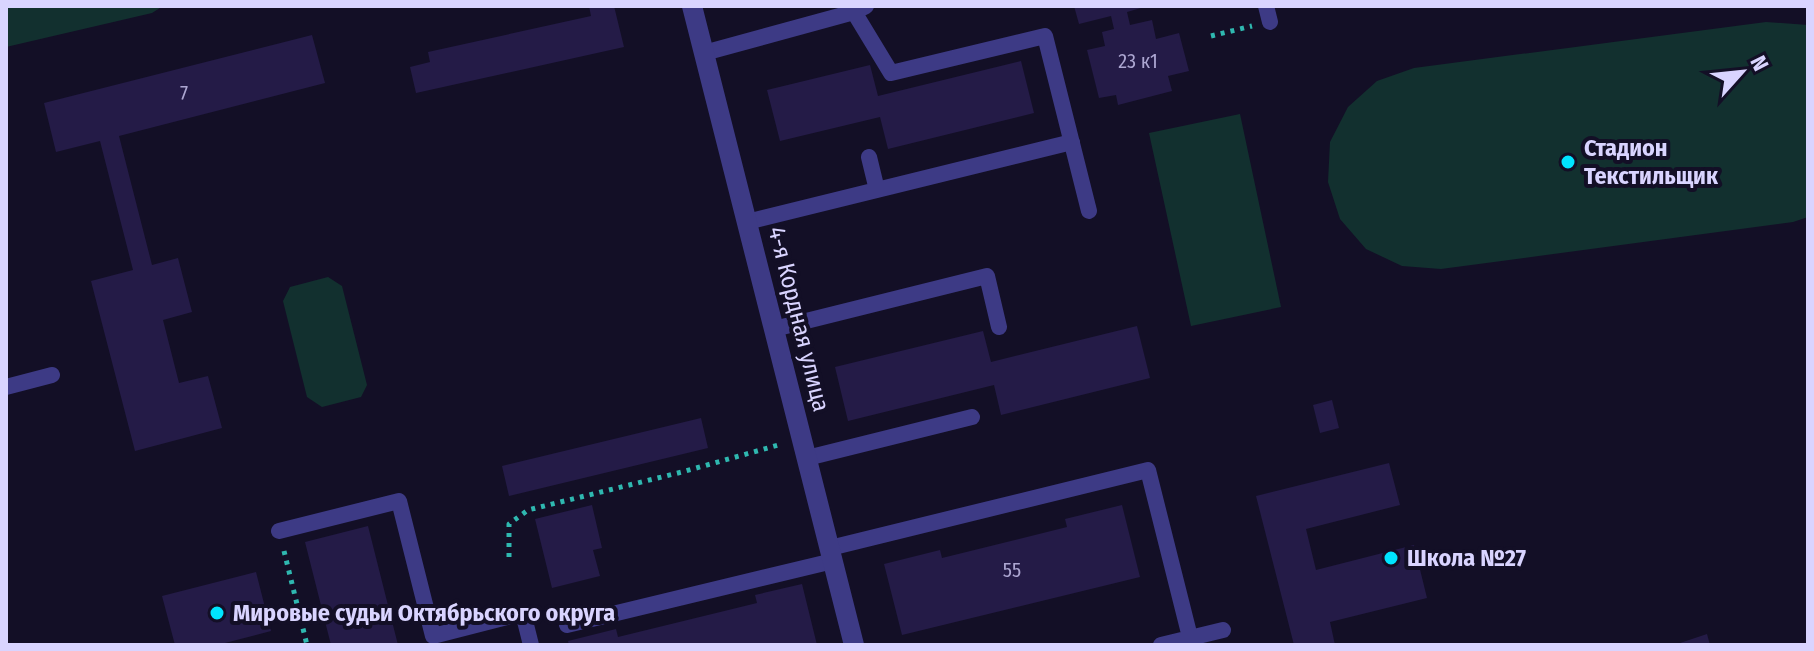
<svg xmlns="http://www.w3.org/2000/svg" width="1814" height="651" viewBox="0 0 1814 651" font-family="'Fira Sans Condensed',sans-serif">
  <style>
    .green { fill: #12302f }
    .building { fill: #241b47 }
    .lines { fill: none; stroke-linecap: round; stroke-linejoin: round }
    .path { stroke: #2fb8b0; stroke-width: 5; stroke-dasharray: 4 6; stroke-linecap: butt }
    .lane { stroke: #3d3a85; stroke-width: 16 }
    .street { stroke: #3d3a85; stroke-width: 20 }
    .poi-dot { fill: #00e5ff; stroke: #130f26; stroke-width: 3 }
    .labels { text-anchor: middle; stroke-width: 8; stroke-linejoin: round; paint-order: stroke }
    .number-label { font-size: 20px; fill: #aca6d1 }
    .poi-label { font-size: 24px; font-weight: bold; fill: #d9d4ff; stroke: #130f26; text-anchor: start }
    .street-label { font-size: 24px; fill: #d9d4ff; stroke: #130f26 }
  </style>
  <rect width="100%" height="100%" fill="#130f26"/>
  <path class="green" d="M6,6h157l-11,7 -146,34z
    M1766,22l42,3v192l-15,5 -352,47 -39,-3 -36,-17 -26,-30 -12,-37 2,-40 18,-35 29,-26 37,-13z
    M1240,114l41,193 -90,19 -42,-193z
    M328,277l14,9 25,99 -6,12 -39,10 -15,-10 -24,-96 7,-14z"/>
  <path class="building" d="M589,6h25l10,41 -208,46 -6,-26 20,-5 -2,-10 163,-36z
    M1074,6h74l-21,6 3,13 22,-5 4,19 23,-6 10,38 -21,5 4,15 -54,14 -2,-10 -17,3 -12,-48 18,-4 -3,-14 12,-3 -3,-13 -32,8z
    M312,35l13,48 -206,53 33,129 26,-7 14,54 -29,8 16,63 29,-7 14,52 -87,23 -44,-170 42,-11 -33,-129 -44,11 -12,-49z
    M1021,61l13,52 -146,36 -8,-32 -100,24 -13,-51 103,-25 8,31z
    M1137,326l13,52 -149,37 -7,-30 -146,36 -13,-54 148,-36 8,31z
    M1332,400l7,28 -19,5 -7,-28z
    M701,418l7,30 -199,48 -7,-30z
    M1389,463l11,42 -94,24 10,41 98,-25 13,53 -97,24 5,23h-41l-38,-149z
    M592,505l10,43 -9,2 7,26 -48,12 -17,-69z
    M1122,505l18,72 -238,58 -18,-71 56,-14 2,8 125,-31 -2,-8z
    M368,526l30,119h-67l-26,-103z
    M256,572l15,59 -46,12 1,2h-51l-13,-49z
    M802,584l15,61h-248l-1,-4 48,-12 2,8 139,-34 -2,-8z
    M1707,634l3,11h-33v-1z"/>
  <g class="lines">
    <path class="path" d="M1211,36l41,-10
      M284,551l23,94
      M509,557v-33l19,-14 154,-38 100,-28"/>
    <path class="lane" d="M1266,6l4,16
      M854,12l37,61 154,-37 44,175
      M704,53l150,-41 12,-6
      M869,157l8,33
      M747,222l325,-80
      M774,329l213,-53 12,51
      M6,387l46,-12
      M807,458l165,-41
      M279,531l120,-30 34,135 90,-23 8,32
      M830,548l318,-78 44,175
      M567,625l266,-64
      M1161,645l62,-15"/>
    <path class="street" d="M692,6l162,639"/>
  </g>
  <g class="poi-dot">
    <circle cx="1568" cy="162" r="8"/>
    <circle cx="1391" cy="558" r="8"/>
    <circle cx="217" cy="613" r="8"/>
  </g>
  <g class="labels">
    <g class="number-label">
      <text x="1138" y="68">23 к1</text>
      <text x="184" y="100">7</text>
      <text x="1012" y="577">55</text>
    </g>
    <g class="poi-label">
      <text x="1584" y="156">Стадион<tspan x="1584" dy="28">Текстильщик</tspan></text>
      <text x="1407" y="566">Школа №27</text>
      <text x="233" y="621">Мировые судьи Октябрьского округа</text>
    </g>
    <g class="street-label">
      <text transform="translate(799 319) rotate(76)" y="8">4-я Кордная улица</text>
    </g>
  </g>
  <rect width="1814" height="651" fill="none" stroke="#d9d4ff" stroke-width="16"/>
  <g transform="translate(1742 72) rotate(63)" stroke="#130f26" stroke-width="6" paint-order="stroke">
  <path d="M0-6L14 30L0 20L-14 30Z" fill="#d9d4ff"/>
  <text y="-12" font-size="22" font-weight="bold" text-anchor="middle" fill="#d9d4ff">N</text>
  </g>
</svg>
